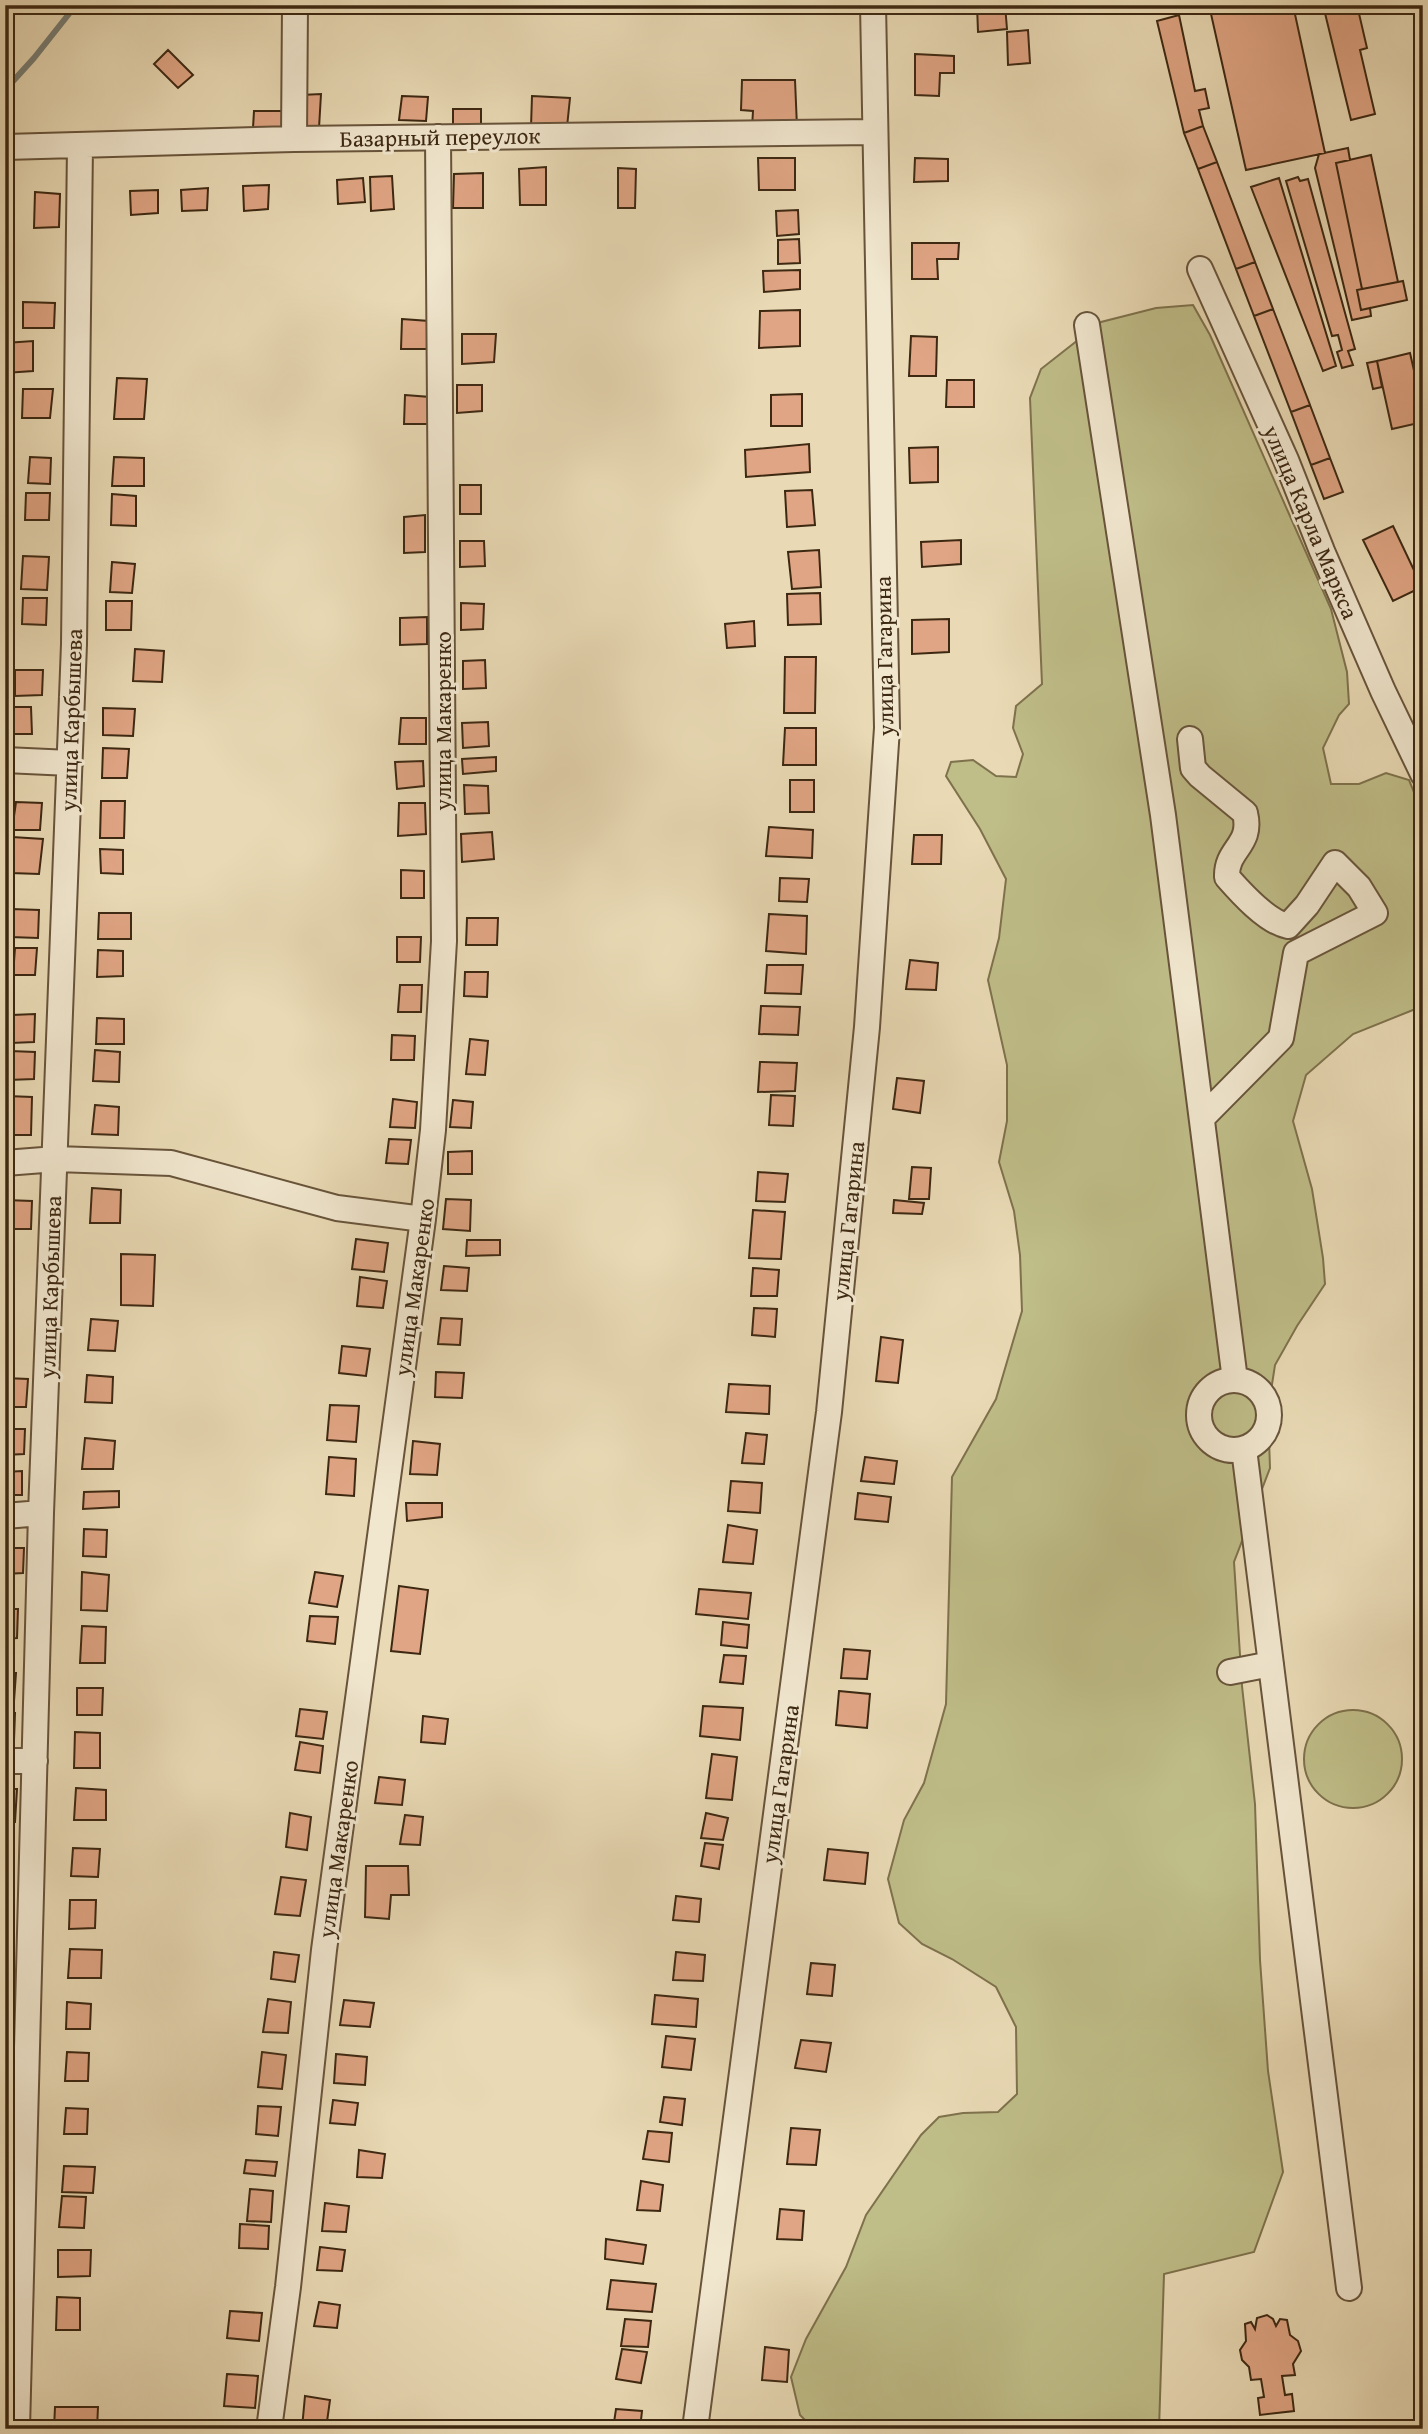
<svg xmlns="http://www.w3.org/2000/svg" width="1428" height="2434" viewBox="0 0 1428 2434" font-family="'Gentium Book Plus',serif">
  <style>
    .green { fill: #bfbd88; stroke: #7e724d; stroke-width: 2 }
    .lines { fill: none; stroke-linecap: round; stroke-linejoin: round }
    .stream { stroke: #767e76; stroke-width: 6 }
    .building { fill: #e0a584; stroke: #3d2812; stroke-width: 2 }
    .minor-casing { stroke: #68543b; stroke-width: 28 }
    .minor { stroke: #f1e7cf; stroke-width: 24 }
    .labels { text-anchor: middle; stroke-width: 6; stroke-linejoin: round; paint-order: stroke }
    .street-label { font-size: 23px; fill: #3d2812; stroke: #f1e7cf }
  </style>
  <rect width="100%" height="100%" fill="#e9dab5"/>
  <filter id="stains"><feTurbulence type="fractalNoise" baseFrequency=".00286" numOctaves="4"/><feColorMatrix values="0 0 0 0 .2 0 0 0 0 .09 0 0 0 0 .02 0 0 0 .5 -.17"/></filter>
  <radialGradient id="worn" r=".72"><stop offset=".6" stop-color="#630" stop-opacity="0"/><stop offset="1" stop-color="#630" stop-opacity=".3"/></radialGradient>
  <path class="green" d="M1193,305l17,30 121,274 16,63 2,32 -10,11 -16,33 8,36h28l27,-11 23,7 14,34v192l-70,28 -47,41 -13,46 19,68 11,69 2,26 -28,42 -22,39 -7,45 2,58 -36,94 8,124 13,118 5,156 8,111 15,101 -29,80 -90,22 -5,155h-345l-14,-14 -9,-38 15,-38 40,-72 20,-52 55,-80 18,-18 24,-4 35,-1 19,-18 -1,-67 -20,-40 -44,-28 -30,-15 -23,-21 -11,-44 16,-59 20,-37 22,-79 6,-227 44,-78 26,-88 -2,-56 -6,-44 -15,-49 8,-41v-56l-19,-85 11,-42 7,-59 -26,-50 -34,-53 5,-14 22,-2 23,16 20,1 7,-23 -10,-26 3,-22 26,-22 -12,-286 11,-29 60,-47 55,-14z
    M1304 1759a49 49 0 1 1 98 0a49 49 0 1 1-98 0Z"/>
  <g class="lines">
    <path class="stream" d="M5,90l29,-32 42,-53"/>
  </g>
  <path class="building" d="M914,5h26v9l-26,-1z
    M977,5h28l2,24 -29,3z
    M1209,5h84l32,148 -79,17z
    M1323,5h34l10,43 -7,2 15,64 -24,6z
    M1179,15l16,76 10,-2 4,19 -10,2 4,16 -19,7 -27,-112z
    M1028,30l2,33 -22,2 -1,-33z
    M168,50l25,25 -15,13 -24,-24z
    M915,54l39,2v17h-14l-1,23 -24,-1z
    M742,80h53l2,47 -45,1 1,-17 -12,-1z
    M321,94l-2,34 -18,1v-34z
    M402,96l26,1 -2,24 -27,-1z
    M532,96l38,2 -3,29h-36z
    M453,109h28v23h-28z
    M254,111h34v17h-35z
    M1203,126l14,36 -19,7 -14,-36z
    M1348,148l2,12 -14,3 26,126 -5,1 4,20 9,-2 1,8 -19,4 -37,-152 4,-14z
    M1371,155l27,127 -36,7 -26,-126z
    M758,158h37v32h-36z
    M915,158l33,1v22l-34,1z
    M1217,162l38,100 -19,7 -38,-100z
    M546,167v38h-26l-1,-36z
    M618,168l18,1 -1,39h-17z
    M483,173v35h-30l1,-34z
    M392,176l2,33 -23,2 -1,-34z
    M1298,177l2,4 8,-2 47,170 -7,2 5,14 -11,3 -5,-16 5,-2 -4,-15 -6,1 -46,-155z
    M363,178l2,24 -27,2 -1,-24z
    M1279,178l57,188 -13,5 -72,-184z
    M269,185l-1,24 -24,2 -1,-25z
    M208,188l-1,22 -25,1 -1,-21z
    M158,190v23l-27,2 -1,-24z
    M35,192l25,2 -1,33 -25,1z
    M798,210l1,24 -22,2 -1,-25z
    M799,239l1,24 -22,1v-24z
    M912,243h47l-1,16h-21l1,20h-26z
    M1255,262l18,47 -19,7 -18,-47z
    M800,270v19l-36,3 -1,-21z
    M1403,281l4,19 -46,10 -4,-20z
    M23,302l32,1 -1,25h-31z
    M1273,309l37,96 -19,7 -37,-96z
    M800,310v36l-41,2 1,-37z
    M402,319l27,2 -1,28h-27z
    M462,334h34l-2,28 -32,2z
    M911,336l26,1 -1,39h-27z
    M33,341v30l-28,2v-30z
    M1410,353l13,57v12l-31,7 -15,-68z
    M1377,361l5,26 -9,2 -6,-26z
    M117,378l30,1 -3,40h-30z
    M947,380h27v27h-28z
    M457,385h25v26l-25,2z
    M23,389h30l-3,29h-28z
    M802,394v32h-31v-31z
    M405,395l25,2 -2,27h-24z
    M1310,405l20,53 -19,7 -20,-53z
    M809,444l1,28 -64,5 -1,-27z
    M938,447v35l-28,1 -1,-35z
    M30,457l21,1 -1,26 -22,-1z
    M114,457l30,1v28h-32z
    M1330,458l13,34 -19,7 -13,-34z
    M460,485h21v29h-21z
    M812,490l3,35 -28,2 -2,-36z
    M26,493h24l-1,27h-24z
    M112,494l24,2v30l-25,-1z
    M425,515v37l-21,1v-36z
    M1393,526l29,61 -29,14 -30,-61z
    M961,540v24l-39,3 -1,-25z
    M460,541h24l1,25 -25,1z
    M819,550l2,37 -29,2 -4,-37z
    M23,556l26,1 -2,33 -26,-1z
    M112,562l23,2 -3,29 -22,-1z
    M820,593l1,31 -33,1 -1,-31z
    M23,598h24l-1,27 -24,-1z
    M106,601h26l-1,29h-25z
    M461,603l23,1 -1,25 -22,1z
    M427,617v27l-27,1v-27z
    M949,619v33l-37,2v-34z
    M754,621l1,25 -28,2 -2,-24z
    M135,649l29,2 -2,31 -29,-1z
    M785,657h31l-1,56h-31z
    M485,660l1,28 -23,1v-28z
    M15,670h28l-1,25 -27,1z
    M5,707h26l1,27h-22v-10h-5z
    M103,708l32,1 -2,27 -30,-1z
    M401,718h25v26h-27z
    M488,722l1,24 -26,2 -1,-25z
    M785,728h31v37h-33z
    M103,748l26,1 -2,29h-25z
    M496,757v14l-33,3 -1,-15z
    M423,761l1,25 -27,3 -2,-27z
    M790,780h24v32h-24z
    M464,785l24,1 1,27 -24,1z
    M101,801h24l-1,37h-24z
    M16,802l26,1 -2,27h-28z
    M399,803h26l1,31 -28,2z
    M769,827l44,3 -1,28 -46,-2z
    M492,832l2,27 -32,3 -1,-28z
    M914,835h28l-1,29h-29z
    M12,837l31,2 -4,35 -28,-1z
    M100,849l23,1v24l-22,-1z
    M401,870l23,1v27h-23z
    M780,878l29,1 -2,23 -28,-1z
    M11,909l28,1 -1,28 -28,-1z
    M99,913h32v26h-33z
    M769,914l38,2 -1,38 -40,-3z
    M467,918h31l-1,27h-31z
    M397,937h24l-1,25h-23z
    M15,948h22l-2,27h-22z
    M98,950l25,1v25l-26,1z
    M910,960l28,3 -2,27 -30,-1z
    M767,965h36l-2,29 -36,-1z
    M465,972h23l-1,25 -23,-1z
    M400,985h22l-1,27h-23z
    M761,1006l39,1 -2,28 -39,-1z
    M35,1014l-1,28 -23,1 1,-28z
    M97,1018l27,1v25h-28z
    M392,1035l23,1 -1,24h-23z
    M470,1039l18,2 -3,34 -19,-1z
    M95,1050l25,2 -1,30 -26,-1z
    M10,1051l25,1 -1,27 -26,1z
    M760,1062l37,1 -2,28 -37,1z
    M897,1078l27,3 -4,32 -27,-4z
    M771,1095l24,1 -2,30 -24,-1z
    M7,1096l25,1 -1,38h-25z
    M393,1099l24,3 -2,26 -25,-1z
    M453,1100l20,2 -2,26 -21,-1z
    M95,1105l24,2 -1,28 -26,-1z
    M389,1139l22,1 -3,24 -22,-1z
    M472,1151v23h-24v-22z
    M912,1167l19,1 -2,31h-20z
    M758,1172l30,2 -3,28 -29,-1z
    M92,1188l29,2 -1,33h-30z
    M446,1199l25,1 -1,31 -27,-2z
    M5,1200l27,1 -1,28h-26z
    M894,1200l30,3 -2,11 -29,-1z
    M753,1210l32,2 -4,47 -32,-1z
    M356,1239l32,4 -4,29 -32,-3z
    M467,1240h33v15l-34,1z
    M121,1254l34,1 -2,51 -32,-1z
    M444,1266l25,2 -2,23 -26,-1z
    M753,1268l26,2 -2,26h-26z
    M360,1277l27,4 -4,27 -26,-2z
    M754,1308l23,1 -2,28 -23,-2z
    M441,1318l21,1 -2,26 -22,-1z
    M91,1319l27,2 -3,30 -27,-1z
    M881,1337l22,3 -5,43 -22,-2z
    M342,1346l28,3 -4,27 -27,-3z
    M436,1372l28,1 -2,25 -27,-1z
    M87,1375l26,2 -1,26 -27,-1z
    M5,1378l23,1 -2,28h-21z
    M729,1384l41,2 -1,28 -43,-2z
    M330,1405l29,1 -3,36 -29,-2z
    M5,1429h20l-1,25 -19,1z
    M746,1433l21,2 -3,29 -22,-1z
    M85,1438l30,3 -2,28h-31z
    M413,1441l27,3 -3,31 -27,-1z
    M329,1457l27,2 -2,37 -28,-2z
    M865,1457l32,4 -3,23 -33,-3z
    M22,1471v24h-17v-23z
    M731,1481l31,2 -2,30 -32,-2z
    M119,1491v16l-36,2 1,-17z
    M858,1493l33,4 -3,25 -33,-3z
    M406,1503h36v14l-35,4z
    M728,1525l29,5 -4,34 -30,-2z
    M84,1529l23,1 -1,27 -23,-1z
    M5,1548h19l-1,25 -18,1z
    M82,1572l27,3 -2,36 -26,-1z
    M315,1572l28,4 -6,31 -28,-4z
    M399,1586l29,4 -8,64 -29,-3z
    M699,1589l52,4 -3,26 -52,-5z
    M5,1609h13l-1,29 -12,1z
    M310,1616l28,1 -3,27 -28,-3z
    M723,1622l26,3 -2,23 -26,-3z
    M82,1626l24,1 -1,36h-25z
    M844,1649l26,2 -3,28 -26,-1z
    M724,1655l22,1 -3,28 -23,-2z
    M5,1673h11l-2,28h-9z
    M77,1688h26l-1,27h-25z
    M839,1691l31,3 -3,34 -31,-3z
    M703,1706l40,2 -3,32 -40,-4z
    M300,1709l27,3 -4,27 -27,-3z
    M5,1713h10l-1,27h-9z
    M423,1716l25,3 -3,25 -24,-2z
    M75,1732l25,1v35h-26z
    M300,1742l23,4 -3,27 -25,-3z
    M712,1754l25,3 -5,43 -26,-2z
    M379,1777l26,3 -3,25 -27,-2z
    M76,1788l30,2v30h-32z
    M5,1789h12l-2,33h-10z
    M290,1813l21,4 -4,33 -21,-3z
    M706,1813l22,5 -5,22 -22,-2z
    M405,1815l18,2 -3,28 -20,-1z
    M705,1843l18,2 -4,24 -18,-3z
    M73,1848l27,1 -2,28 -27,-1z
    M828,1849l40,4 -3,31 -41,-4z
    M5,1855l8,1 -2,29h-6z
    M366,1866h42l1,29h-18l-2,24 -24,-2z
    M281,1877l25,3 -6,36 -25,-2z
    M676,1896l25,3 -2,23 -26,-2z
    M70,1900h26l-1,28 -26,1z
    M5,1921h4l-2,25h-2z
    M70,1949l32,1 -1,28h-33z
    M274,1952l25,3 -4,27 -24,-3z
    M676,1952l29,3 -2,26 -30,-1z
    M5,1954h4l-1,25h-3z
    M811,1963l24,2 -3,31 -25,-2z
    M655,1995l43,4 -2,28 -44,-3z
    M268,1999l23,3 -3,31 -25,-1z
    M344,2000l30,3 -4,24 -30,-2z
    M67,2002l24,2 -1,25h-24z
    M666,2036l29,3 -4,31 -29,-3z
    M801,2040l30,3 -5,29 -31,-4z
    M67,2052l22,1 -1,28h-23z
    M262,2052l24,3 -4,34 -24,-2z
    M336,2054l31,3 -2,28 -31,-2z
    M664,2097l21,2 -3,26 -22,-3z
    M333,2100l25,3 -3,22 -25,-2z
    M258,2106l23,1 -3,29 -22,-2z
    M66,2108l22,1 -1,25h-23z
    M791,2128l29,2 -4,35 -29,-1z
    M648,2131l24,2 -3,29 -26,-3z
    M359,2150l26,4 -3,24 -25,-1z
    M246,2160l31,2 -2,14 -31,-3z
    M64,2166l31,1 -2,26 -31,-1z
    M641,2181l22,4 -3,26 -23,-1z
    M250,2189l23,2 -2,31 -24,-1z
    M62,2196l24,1 -2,31 -25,-1z
    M325,2203l24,3 -3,26 -24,-1z
    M780,2209l24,2 -2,29 -25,-1z
    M240,2224l29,2 -1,23 -29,-1z
    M606,2239l40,6 -3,19 -38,-5z
    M320,2247l25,3 -3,21 -25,-1z
    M58,2250h33l-1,26 -32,1z
    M611,2280l45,4 -4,28 -45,-3z
    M57,2297l23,1v32h-24z
    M319,2302l21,3 -3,23 -23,-2z
    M230,2311l32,2 -3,28 -32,-3z
    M1267,2315l6,4 3,7 4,-7 7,1 3,15 8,6 3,10 -8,13 2,11 -13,1 3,19 7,-1 2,17 -34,4 -2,-17 6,-1 -3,-18 -10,1 -2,-13 -7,-7 -2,-10 6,-9 -1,-17 6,-2 4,7 2,-11z
    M625,2319l26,2 -3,26 -27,-1z
    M765,2347l24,3 -2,32 -25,-2z
    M622,2349l25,3 -6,31 -25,-4z
    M227,2374l31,2 -3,32 -31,-2z
    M305,2396l25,4 -4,29 -24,-1z
    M55,2407h43l-1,22h-43z
    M616,2409l26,2 -2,18h-27z"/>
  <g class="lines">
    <defs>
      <path id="minor" d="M294,139l1,-134
        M5,147l289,-8 580,-7
        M1200,269l86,191 36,91 61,140 40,83
        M1087,325l76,490 72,565
        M1190,739l3,29 7,8 45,37c8,33 -19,35 -18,64 14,16 40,45 61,49l19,-21 28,-42 24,24 16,26 -79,40 -15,85 -79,80
        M5,760l65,3
        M5,1163l51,-4 115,4 166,45 86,11
        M1199 1415a35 35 0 1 1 70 0a35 35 0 1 1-70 0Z
        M1244,1449l105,839
        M5,1516l36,-3
        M1230,1672l41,-8
        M5,1761h30
        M17,2429l24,-916 33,-869 6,-499
        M269,2429l19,-142 36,-337 99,-731 10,-89 11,-189 -6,-804
        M695,2429l134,-1017 38,-385 20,-299 -14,-723"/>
    </defs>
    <use href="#minor" class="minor-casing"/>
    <use href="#minor" class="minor"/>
  </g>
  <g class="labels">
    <g class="street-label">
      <text transform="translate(440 137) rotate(-1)" y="8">Базарный переулок</text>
      <text transform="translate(1311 522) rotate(67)" y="8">улица Карла Маркса</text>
      <text transform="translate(884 656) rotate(-91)" y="8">улица Гагарина</text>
      <text transform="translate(71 720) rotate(-88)" y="8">улица Карбышева</text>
      <text transform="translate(443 721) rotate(-90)" y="8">улица Макаренко</text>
      <text transform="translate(848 1221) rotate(-84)" y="8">улица Гагарина</text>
      <text transform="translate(50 1287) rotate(-88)" y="8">улица Карбышева</text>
      <text transform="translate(414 1287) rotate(-82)" y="8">улица Макаренко</text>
      <text transform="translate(780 1784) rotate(-82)" y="8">улица Гагарина</text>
      <text transform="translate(338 1849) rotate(-82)" y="8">улица Макаренко</text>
    </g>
  </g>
  <rect width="1428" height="2434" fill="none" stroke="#e9dab5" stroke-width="28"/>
  <rect x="7" y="7" width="1414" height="2420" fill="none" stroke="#3d2812" stroke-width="3.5"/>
  <rect x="14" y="14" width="1400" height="2406" fill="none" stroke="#3d2812" stroke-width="2"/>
  <rect width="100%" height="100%" filter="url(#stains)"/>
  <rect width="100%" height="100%" fill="url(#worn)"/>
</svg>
